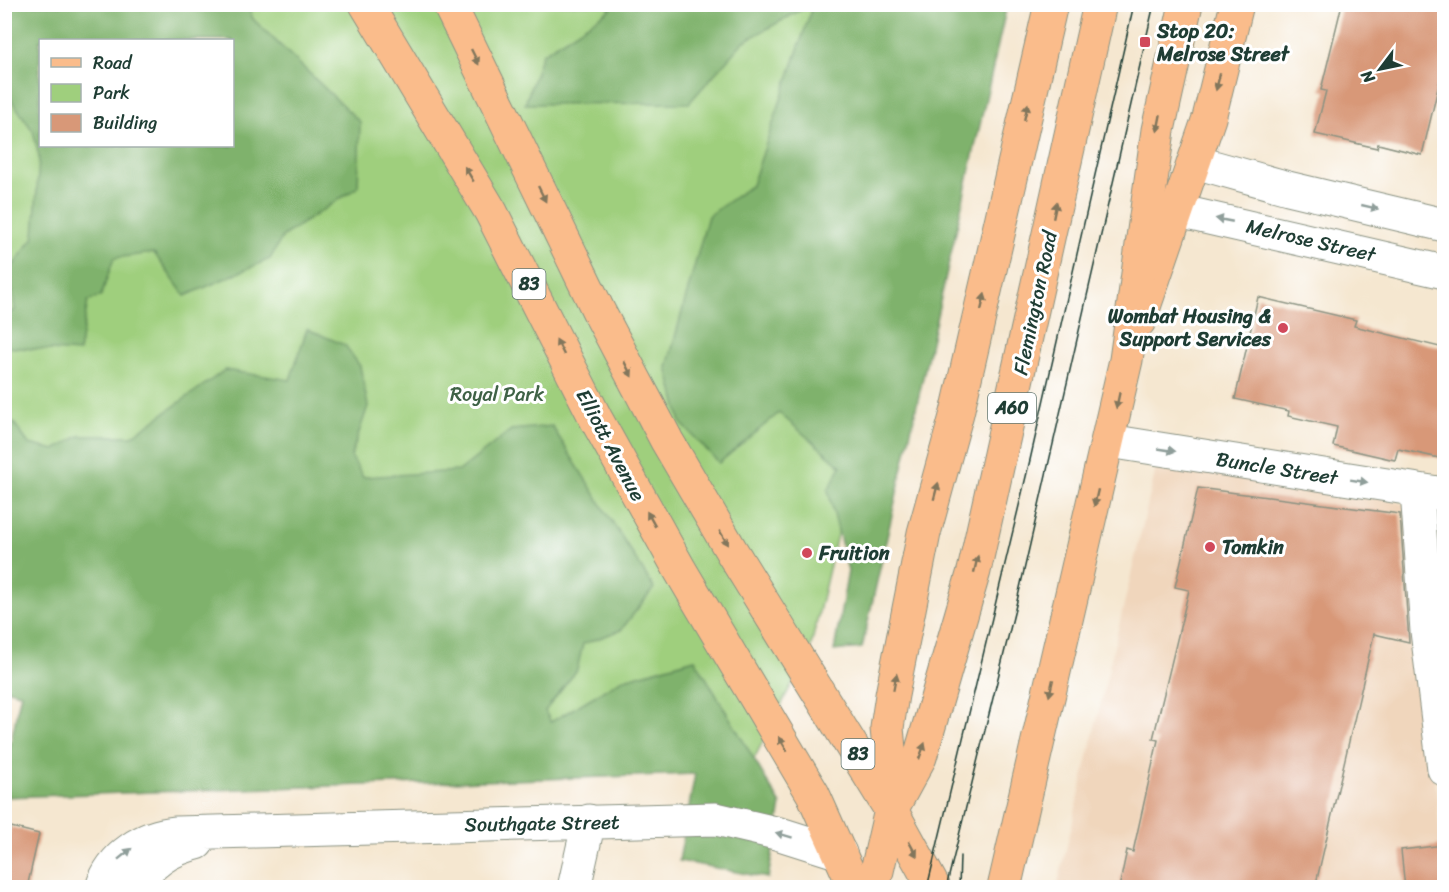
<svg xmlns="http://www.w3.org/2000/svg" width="1449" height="892" viewBox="0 0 1449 892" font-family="Sriracha,sans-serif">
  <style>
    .built { fill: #f0d6bc }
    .green { fill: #9fcf7d; stroke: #5f8658; stroke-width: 1.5; fill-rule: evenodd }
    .forest { fill: #7fb26c; stroke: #4f7850; stroke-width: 1.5; fill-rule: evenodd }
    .building { fill: #d89878 }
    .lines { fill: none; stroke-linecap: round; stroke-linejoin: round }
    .minor-casing { stroke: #8a9282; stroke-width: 35 }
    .major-casing { stroke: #8a9282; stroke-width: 35 }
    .highway-casing { stroke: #8a9282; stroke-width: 35 }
    .minor { stroke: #fff; stroke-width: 33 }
    .major { stroke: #fabc8b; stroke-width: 33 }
    .highway { stroke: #fabc8b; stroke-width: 33 }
    .tram { stroke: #1f3d34; stroke-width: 1.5 }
    .oneway { fill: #82765b }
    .oneway2 { fill: #8f9e9a }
    .poi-dot { fill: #d1495b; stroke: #fff; stroke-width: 2 }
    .labels { text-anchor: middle; stroke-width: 6; stroke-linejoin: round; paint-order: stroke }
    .shield { fill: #fff; stroke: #627771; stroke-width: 1.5 }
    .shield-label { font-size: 18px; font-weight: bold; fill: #1f3d34 }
    .poi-label { font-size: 20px; font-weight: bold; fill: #1f3d34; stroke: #fff; text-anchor: start }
    .street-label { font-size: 20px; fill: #1f3d34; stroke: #fff }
    .park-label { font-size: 20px; fill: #3f6246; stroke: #fff }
  </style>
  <rect width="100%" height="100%" fill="#fff"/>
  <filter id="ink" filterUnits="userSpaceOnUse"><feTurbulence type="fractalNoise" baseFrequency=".0167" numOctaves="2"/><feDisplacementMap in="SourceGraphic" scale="12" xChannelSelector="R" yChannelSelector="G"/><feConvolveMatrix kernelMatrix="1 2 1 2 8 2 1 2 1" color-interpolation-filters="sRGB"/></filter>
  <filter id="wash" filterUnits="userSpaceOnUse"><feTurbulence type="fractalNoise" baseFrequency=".008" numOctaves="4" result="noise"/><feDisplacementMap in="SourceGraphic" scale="24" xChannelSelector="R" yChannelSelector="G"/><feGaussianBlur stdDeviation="1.35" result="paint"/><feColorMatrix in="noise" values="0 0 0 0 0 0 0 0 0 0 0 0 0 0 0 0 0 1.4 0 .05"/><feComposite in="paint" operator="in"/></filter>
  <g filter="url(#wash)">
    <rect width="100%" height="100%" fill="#f5e7d0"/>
    <path class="built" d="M1160,452l253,54 31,381 -387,1z"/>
    <path class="green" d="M5,5h956l-150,641 -61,121 -600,-18 -145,48v-26l16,-78 -16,-4zM40,40h192v106h-192z"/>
    <path class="forest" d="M4,5h244l5,14 107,103 -2,65 -75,49 -13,23 -85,37 -31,-43 -40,5 -13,38 -13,5 -9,51 -74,-5v-31l10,-6 -5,-40 24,-33 5,-80 -6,-26 -28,-40zM40,40h192v106h-192z
      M606,5h204l-67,37 -54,61 -164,1 17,-50 69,-45z
      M813,5h194l-145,643 -28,3 14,-80 -20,-81 13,-24 -62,-53 -60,50 -38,-40 -14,-56 41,-151 44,-31z
      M307,329l38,16 15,21 8,40 -17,50 12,21 96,-6 52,-41 41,-4 102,162 -33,42 -38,14 -6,26 -32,41 6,11 70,-42 74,-21 86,146 -13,73 -89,-17 16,-87 -690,23v-26l16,-78 -16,-4v-268l9,2 15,21 26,6 24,-14h53l93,-66 65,10z"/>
    <g id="blocks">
      <path class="building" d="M1342,4h102v59l-22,92 -44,-11 -1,4 -62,-14 11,-43 -5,-1z
        M1258,297l98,23 -2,6 90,22v111l-46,-10 -3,11 -62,-14 4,-19 -49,-11 1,-5 -54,-12z
        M1198,488l202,26 9,128 -35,-8 -59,254h-196l8,-38 6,2 25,-112 -5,-1 36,-149 -14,-3z
        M11,827l28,7 -12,54h-23v-40z
        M1444,845v43h-39l-4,-38z"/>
    </g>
  </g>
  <g filter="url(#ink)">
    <use href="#blocks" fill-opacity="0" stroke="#8a9282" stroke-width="1.5"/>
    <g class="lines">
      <defs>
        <path id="minor" d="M1195,162l93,26 156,37
          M1178,211l266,61
          M1109,441l335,53
          M1417,491l10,140 17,138
          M102,888c10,-33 42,-52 74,-55l540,-14 64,15 60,19
          M135,888c13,-24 35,-39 62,-45
          M574,888l15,-67"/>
        <path id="major" d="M1139,321l70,-203 28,-114
          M894,802l-7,-74 5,-33 32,-162 33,-120 94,-409"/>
        <path id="highway" d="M366,4l125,208 105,207 84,151 133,224 42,94
          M449,4l150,308 68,129 65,111 159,258 43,78
          M873,888l18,-78 29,-53 54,-186 126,-567
          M1004,888l122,-528 32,-230 28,-126"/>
      </defs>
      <use href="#minor" class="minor-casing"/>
      <use href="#major" class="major-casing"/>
      <use href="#highway" class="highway-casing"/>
      <use href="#minor" class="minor"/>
      <use href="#major" class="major"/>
      <use href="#highway" class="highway"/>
      <path class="tram" d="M927,888l103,-428 104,-456
        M946,888l71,-287 137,-597
        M959,888l1,-32"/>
    </g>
    <defs><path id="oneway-solid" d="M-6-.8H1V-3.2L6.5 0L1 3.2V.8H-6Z" transform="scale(1.5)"/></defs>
    <g class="oneway">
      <use href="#oneway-solid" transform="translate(475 57) rotate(64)"/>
      <use href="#oneway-solid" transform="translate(1218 82) rotate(104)"/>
      <use href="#oneway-solid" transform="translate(1026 112) rotate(-77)"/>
      <use href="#oneway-solid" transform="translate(1159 123) rotate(101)"/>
      <use href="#oneway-solid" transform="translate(469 174) rotate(-121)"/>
      <use href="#oneway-solid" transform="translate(542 194) rotate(64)"/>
      <use href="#oneway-solid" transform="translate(1055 210) rotate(-78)"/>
      <use href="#oneway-solid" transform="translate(983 302) rotate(-77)"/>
      <use href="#oneway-solid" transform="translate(560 347) rotate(-117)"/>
      <use href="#oneway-solid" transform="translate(628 369) rotate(63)"/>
      <use href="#oneway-solid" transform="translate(1118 400) rotate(102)"/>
      <use href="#oneway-solid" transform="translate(936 491) rotate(-75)"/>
      <use href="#oneway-solid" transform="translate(1096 498) rotate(103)"/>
      <use href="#oneway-solid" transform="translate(651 519) rotate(-119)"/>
      <use href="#oneway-solid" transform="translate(724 538) rotate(59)"/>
      <use href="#oneway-solid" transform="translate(976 564) rotate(-77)"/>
      <use href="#oneway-solid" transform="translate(895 682) rotate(-79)"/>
      <use href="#oneway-solid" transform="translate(1051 688) rotate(103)"/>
      <use href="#oneway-solid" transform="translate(783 744) rotate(-121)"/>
      <use href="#oneway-solid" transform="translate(922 751) rotate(-70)"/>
      <use href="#oneway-solid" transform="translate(913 849) rotate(61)"/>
    </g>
    <g class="oneway2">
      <use href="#oneway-solid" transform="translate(1370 207) rotate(13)"/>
      <use href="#oneway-solid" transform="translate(1224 220) rotate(-169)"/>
      <use href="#oneway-solid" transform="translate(1167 450) rotate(9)"/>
      <use href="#oneway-solid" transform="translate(1359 481) rotate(9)"/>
      <use href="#oneway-solid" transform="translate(784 835) rotate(-163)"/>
      <use href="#oneway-solid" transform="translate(125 854) rotate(-39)"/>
    </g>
  </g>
  <g class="poi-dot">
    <rect x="1139" y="36" width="12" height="12" rx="3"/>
    <circle cx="1283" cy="328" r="6"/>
    <circle cx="1210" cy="547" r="6"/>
    <circle cx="807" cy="553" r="6"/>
  </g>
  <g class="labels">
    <g class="shield">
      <rect x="512.5" y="269" width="33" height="30" rx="4.5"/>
      <rect x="988" y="393" width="48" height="30" rx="4.5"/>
      <rect x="841.5" y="739" width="33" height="30" rx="4.5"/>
    </g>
    <g class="shield-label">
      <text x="529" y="290">83</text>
      <text x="1012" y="414">A60</text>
      <text x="858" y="760">83</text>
    </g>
    <g class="poi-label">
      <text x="1157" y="38">Stop 20:<tspan x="1157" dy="23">Melrose Street</tspan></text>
      <text x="1271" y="323" text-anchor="end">Wombat Housing &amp;<tspan x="1271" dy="23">Support Services</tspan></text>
      <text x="1222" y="554">Tomkin</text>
      <text x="819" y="560">Fruition</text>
    </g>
    <g class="street-label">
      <text transform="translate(1311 240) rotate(13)" y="7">Melrose Street</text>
      <text transform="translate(1035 303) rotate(-78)" y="7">Flemington Road</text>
      <text transform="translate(611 445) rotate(62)" y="7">Elliott Avenue</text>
      <text transform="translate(1277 468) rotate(9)" y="7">Buncle Street</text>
      <text transform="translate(542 823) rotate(-1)" y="7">Southgate Street</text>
    </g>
    <g class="park-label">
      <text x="497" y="401">Royal Park</text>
    </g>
  </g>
  <rect width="1449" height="892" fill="none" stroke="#fff" stroke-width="24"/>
  <rect x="39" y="39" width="195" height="108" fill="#ffffff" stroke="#a5b1ae" stroke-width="1.5"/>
  <rect x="51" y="58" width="30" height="9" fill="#fabc8b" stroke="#a5b1ae" stroke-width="1.5"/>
  <text x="93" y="69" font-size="18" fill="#1f3d34">Road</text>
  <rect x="51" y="84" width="30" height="18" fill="#9fcf7d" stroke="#a5b1ae" stroke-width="1.5"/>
  <text x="93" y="99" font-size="18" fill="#1f3d34">Park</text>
  <rect x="51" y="114" width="30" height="18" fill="#d89878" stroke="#a5b1ae" stroke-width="1.5"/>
  <text x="93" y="129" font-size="18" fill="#1f3d34">Building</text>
  <g transform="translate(1380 69) rotate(238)" stroke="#ffffff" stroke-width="4.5" paint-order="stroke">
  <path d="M0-4.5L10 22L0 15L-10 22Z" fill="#1f3d34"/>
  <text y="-9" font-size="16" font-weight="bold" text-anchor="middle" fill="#1f3d34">N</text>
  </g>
</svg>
